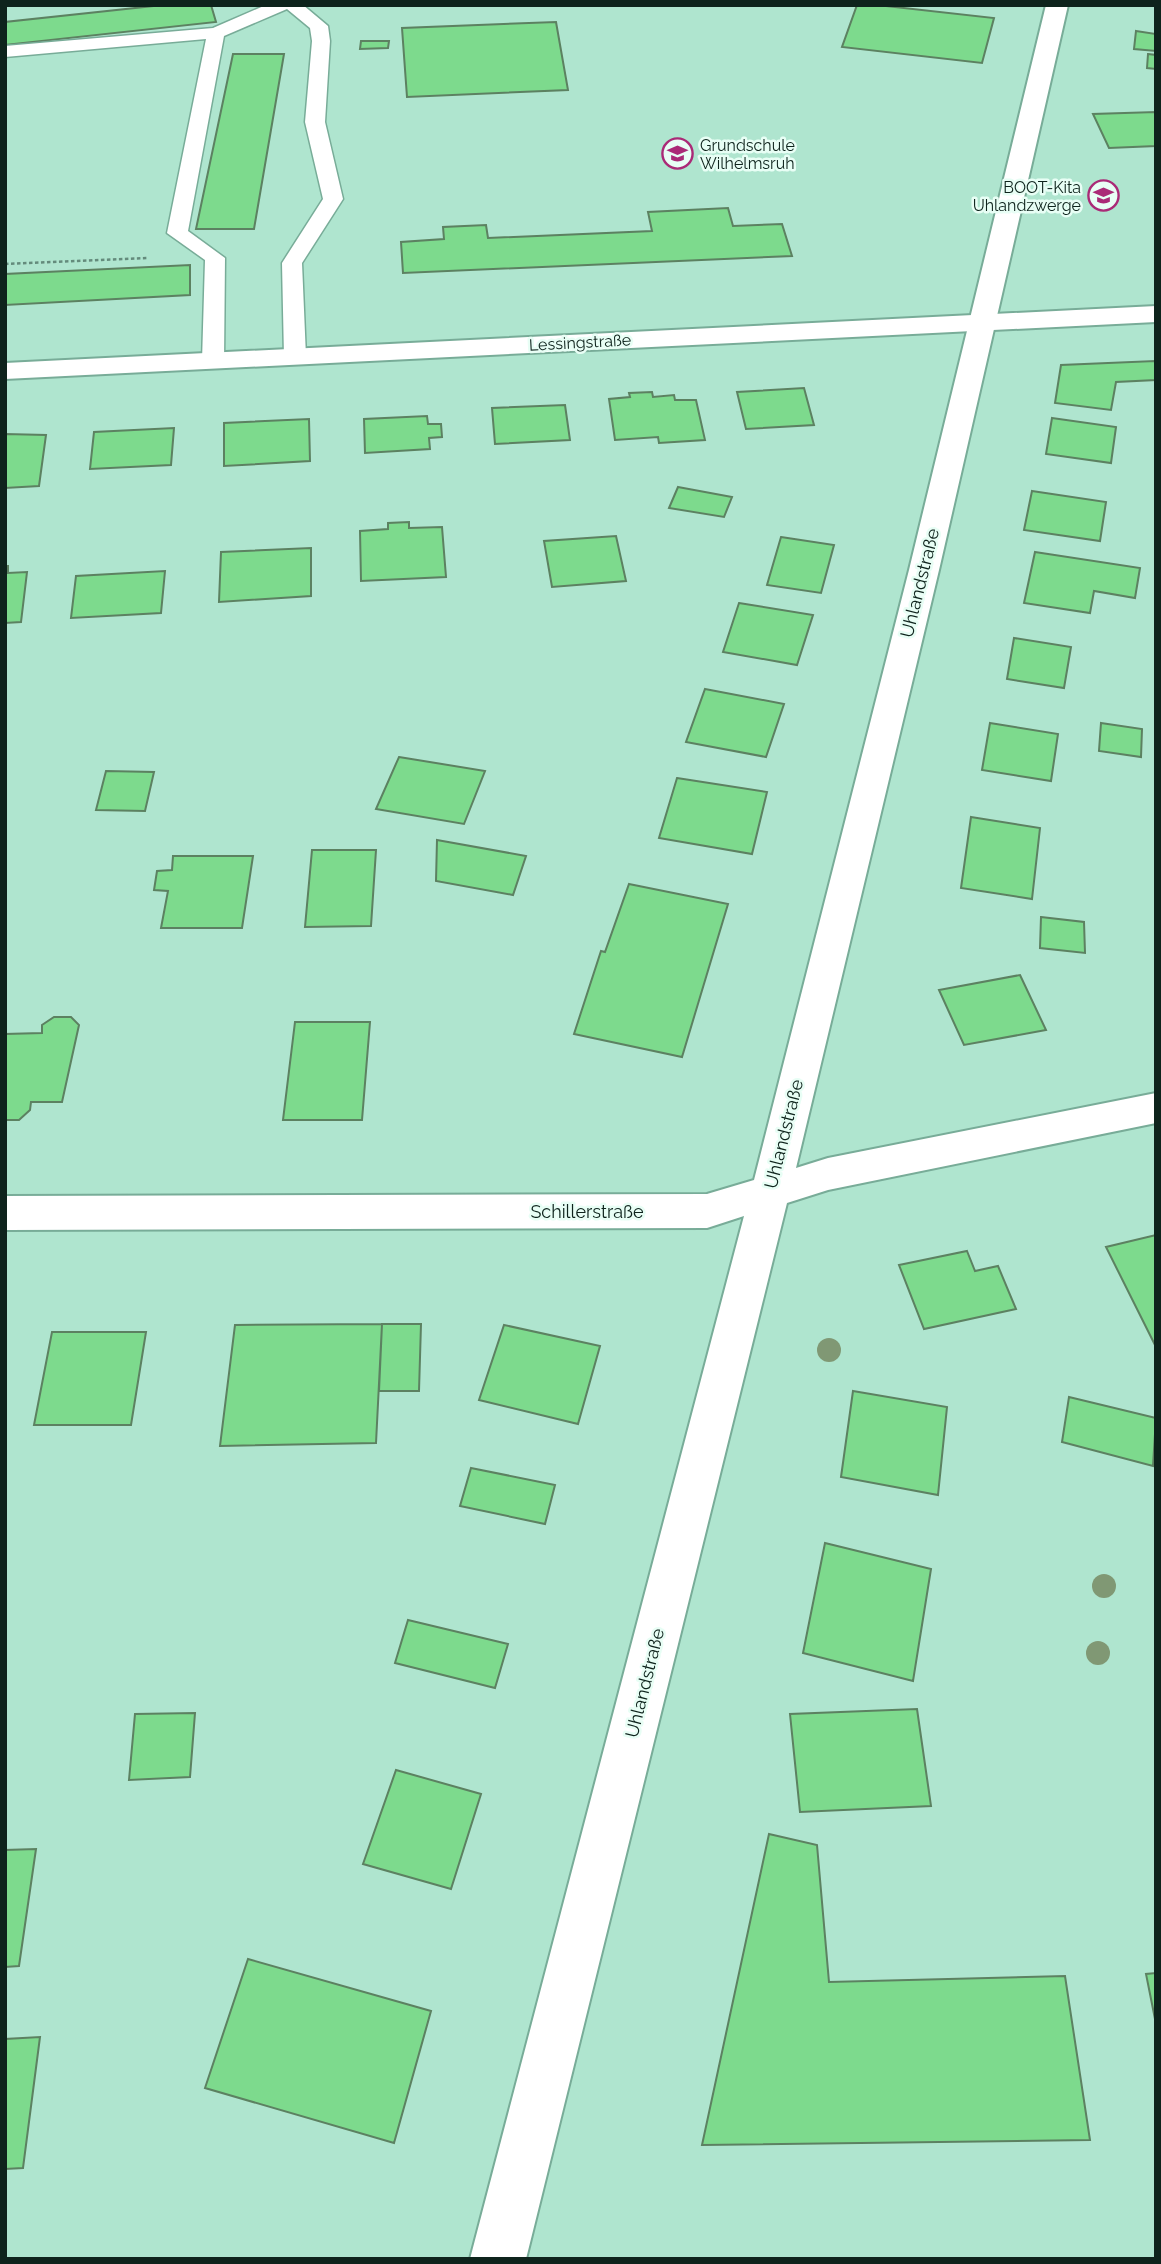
<svg xmlns="http://www.w3.org/2000/svg" width="1161" height="2264" viewBox="0 0 1161 2264" font-family="Raleway,sans-serif">
  <style>
    .building { fill: #7dda8d; stroke: #5c8161; stroke-width: 2 }
    .lines { fill: none; stroke-linecap: round; stroke-linejoin: round }
    .service-casing { stroke: #78ac98; stroke-width: 3 }
    .minor-casing { stroke: #78ac98; stroke-width: 4 }
    .tertiary-casing { stroke: #78ac98; stroke-width: 4 }
    .path { stroke: #648b7c; stroke-width: 2.5; stroke-dasharray: 3.5 2.5; stroke-linecap: butt }
    .service { fill: #fff; fill-rule: evenodd }
    .minor { fill: #fff; fill-rule: evenodd }
    .tertiary { fill: #fff; fill-rule: evenodd }
    .tree { fill: #809874 }
    .labels { text-anchor: middle; stroke-width: 5; stroke-linejoin: round; paint-order: stroke }
    .far-poi-label { font-size: 16px; fill: #0e231c; stroke: #e8fef5; text-anchor: start }
    .far-street-label { font-size: 16px; fill: #0e231c; stroke: #e8fef5 }
    .street-label { font-size: 18px; fill: #0e231c; stroke: #e8fef5 }
  </style>
  <rect width="100%" height="100%" fill="#afe5cf"/>
  <path class="building" d="M163,5h48l5,17 -211,23v-23z
    M857,5h20l117,13 -12,45 -140,-16z
    M556,22l12,68 -161,7 -5,-69z
    M1136,31l20,3v17l-22,-2z
    M361,41h28l-1,7 -28,1z
    M233,54h51l-30,175h-58z
    M1148,54l8,1v14l-9,-1z
    M1156,112v34l-47,2 -16,-34z
    M728,208l5,18 49,-2 10,32 -389,17 -2,-31 43,-3 -1,-12 43,-2 2,13 164,-7 -4,-19z
    M190,265v30l-185,10v-31z
    M1155,361l1,19 -40,2 -5,28 -56,-7 6,-38z
    M804,388l10,37 -68,4 -9,-37z
    M652,392l1,5 21,-2 1,5h21l9,40 -46,3 -1,-6 -43,3 -6,-41 21,-2 -1,-4z
    M565,405l5,35 -75,4 -3,-36z
    M427,416l1,8h13l1,13 -13,1 1,11 -65,4 -1,-34z
    M1052,418l64,9 -5,36 -65,-9z
    M309,419l1,42 -86,5v-43z
    M174,428l-3,37 -81,4 4,-37z
    M5,434l41,1 -7,51 -34,2z
    M678,487l54,10 -8,20 -55,-9z
    M1032,491l74,11 -6,39 -76,-11z
    M409,522v6l33,-1 4,50 -85,4 -1,-50 28,-2v-6z
    M616,536l10,45 -74,6 -8,-46z
    M781,537l53,8 -13,48 -54,-8z
    M311,548v48l-92,6 2,-50z
    M1035,552l105,16 -5,30 -41,-7 -4,22 -66,-10z
    M5,566h3v7l19,-1 -6,50 -16,1z
    M165,571l-4,42 -90,5 5,-42z
    M739,603l74,12 -16,50 -74,-13z
    M1014,638l57,9 -7,41 -57,-9z
    M705,689l79,15 -18,53 -80,-15z
    M990,723l68,11 -7,47 -69,-11z
    M1101,723l41,6 -1,28 -42,-6z
    M399,757l86,14 -21,53 -88,-15z
    M106,771l48,1 -9,39 -49,-1z
    M677,778l90,14 -15,62 -93,-16z
    M971,817l69,11 -8,71 -71,-11z
    M437,840l89,16 -13,39 -77,-14z
    M312,850h64l-5,76 -66,1z
    M173,856h80l-11,72h-81l7,-37 -14,-1 3,-19 15,-1z
    M629,884l99,20 -46,153 -108,-23 27,-83 4,1z
    M1041,917l43,5 1,31 -45,-5z
    M1020,975l26,55 -82,15 -25,-55z
    M54,1017h17l8,8 -17,77h-31l-1,8 -11,10h-14v-86l37,-1v-8z
    M295,1022h75l-8,98h-79z
    M1156,1235v112l-50,-100z
    M967,1251l8,20 23,-5 18,43 -92,20 -25,-64z
    M382,1324l-6,119 -156,3 15,-121z
    M382,1324h39l-2,67h-40z
    M504,1325l96,21 -22,78 -99,-24z
    M52,1332h94l-15,93h-97z
    M853,1391l94,16 -9,88 -97,-18z
    M1069,1397l87,21 -3,48 -91,-24z
    M471,1468l84,17 -10,39 -85,-18z
    M825,1543l106,26 -18,112 -110,-28z
    M408,1620l100,24 -13,44 -100,-25z
    M917,1709l14,97 -131,6 -10,-98z
    M195,1713l-5,64 -61,3 6,-66z
    M396,1770l85,24 -30,95 -88,-25z
    M769,1834l48,11 12,137 236,-6 25,164 -388,5z
    M36,1849l-17,117 -14,1v-117z
    M248,1959l183,52 -37,132 -189,-55z
    M1156,1973v51l-10,-50z
    M40,2037l-17,131 -18,1v-130z"/>
  <g class="lines">
    <defs>
      <path id="service" d="M266,5h37l25,21 2,15 -5,81 18,77 -41,64 4,94 -3,5h-16l-3,-5 -2,-94 41,-64 -18,-77 7,-81 -2,-13 -23,-19 -63,27 -36,195 37,27 -1,103 -3,5h-16l-3,-5 3,-101 -38,-27 39,-194 -201,18v-11l208,-18z"/>
      <path id="minor" d="M1046,5h22l-129,565 -143,598 32,-10 328,-65v30l-328,67 -41,13 -261,1056h-56l274,-1043 -37,12 -702,2v-34l702,-2 47,-14 155,-610z"/>
      <path id="tertiary" d="M1156,306v16l-1151,57v-16z"/>
    </defs>
    <use href="#service" class="service-casing"/>
    <use href="#minor" class="minor-casing"/>
    <use href="#tertiary" class="tertiary-casing"/>
    <path class="path" d="M5,264l143,-6"/>
    <use href="#service" class="service"/>
    <use href="#minor" class="minor"/>
    <use href="#tertiary" class="tertiary"/>
  </g>
  <g class="tree">
    <circle cx="829" cy="1350" r="12"/>
    <circle cx="1104" cy="1586" r="12"/>
    <circle cx="1098" cy="1653" r="12"/>
  </g>
  <defs>
    <symbol id="school-ring" viewBox="-11 -11 22 22"><circle r="9.5" fill="#e8fef5" stroke="#aa2a77" stroke-width="1.5"/><path d="M0-5L7-2L0 1L-7-2ZM-4 1L0 2.5L4 1V4Q0 6-4 4Z" fill="#aa2a77"/></symbol>
  </defs>
  <g fill-rule="evenodd">
    <use href="#school-ring" x="660" y="136" width="35" height="35"/>
    <use href="#school-ring" x="1086" y="178" width="35" height="35"/>
  </g>
  <g class="labels">
    <g class="far-poi-label">
      <text x="700" y="151">Grundschule<tspan x="700" dy="18">Wilhelmsruh</tspan></text>
      <text x="1081" y="193" text-anchor="end">BOOT-Kita<tspan x="1081" dy="18">Uhlandzwerge</tspan></text>
    </g>
    <g class="far-street-label">
      <text transform="translate(580 342) rotate(-3)" y="6">Lessingstraße</text>
    </g>
    <g class="street-label">
      <text transform="translate(920 583) rotate(-76)" y="6">Uhlandstraße</text>
      <text transform="translate(784 1134) rotate(-76)" y="6">Uhlandstraße</text>
      <text x="587" y="1218">Schillerstraße</text>
      <text transform="translate(645 1683) rotate(-76)" y="6">Uhlandstraße</text>
    </g>
  </g>
  <rect width="1161" height="2264" fill="none" stroke="#0e231c" stroke-width="14"/>
</svg>
